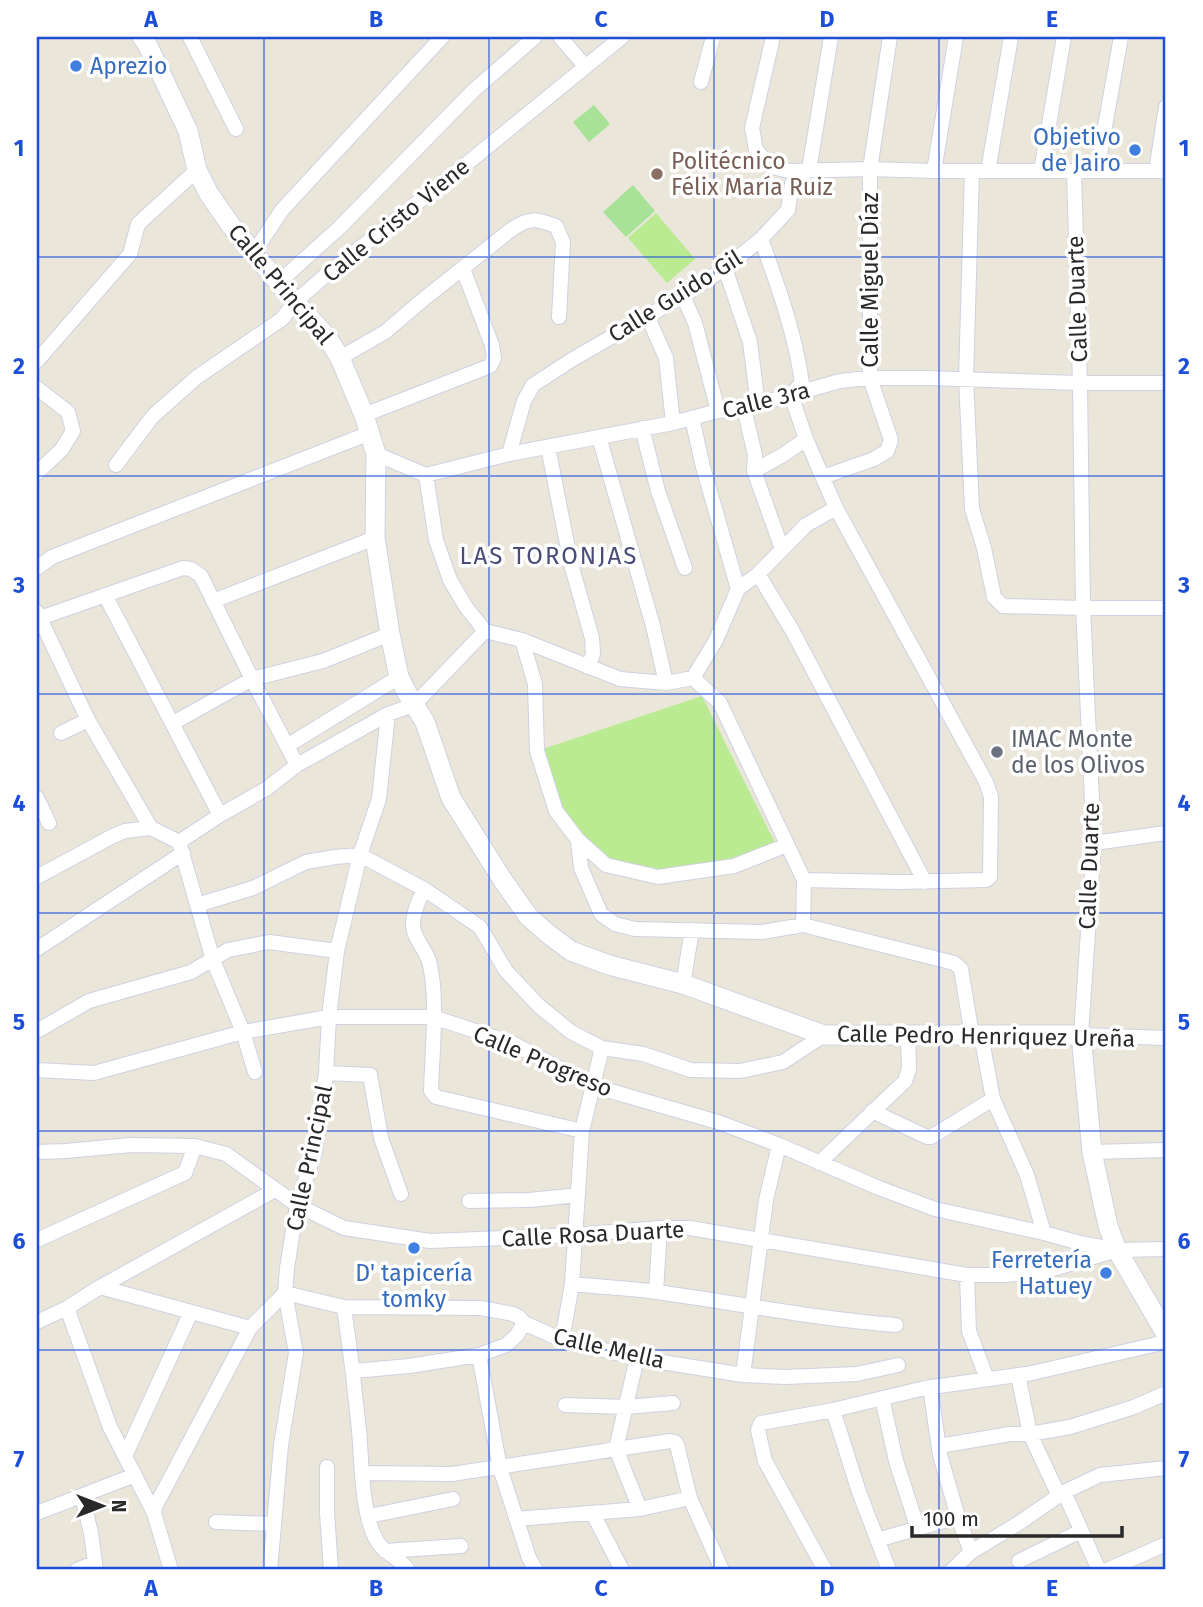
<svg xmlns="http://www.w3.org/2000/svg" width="1203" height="1607" viewBox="0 0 1203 1607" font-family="'Fira Sans',sans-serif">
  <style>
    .green { fill: #a7e296 }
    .pitch { fill: #baea92 }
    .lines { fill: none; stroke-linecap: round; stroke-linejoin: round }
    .street-casing { stroke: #d0d1e2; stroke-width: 16 }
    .secondary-casing { stroke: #d0d1e2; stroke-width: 21 }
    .street { stroke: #fff; stroke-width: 14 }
    .secondary { stroke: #fff; stroke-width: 19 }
    .grid { fill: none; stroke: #1d4ed8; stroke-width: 2; stroke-opacity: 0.55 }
    .shop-dot { fill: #3f7fe0; stroke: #fff; stroke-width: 2.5 }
    .education-dot { fill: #8d6e63; stroke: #fff; stroke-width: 2.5 }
    .worship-dot { fill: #6b7280; stroke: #fff; stroke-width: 2.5 }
    .labels { text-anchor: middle; stroke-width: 7; stroke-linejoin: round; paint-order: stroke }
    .shop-label { font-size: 23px; fill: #366cbe; stroke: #fff; text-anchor: end }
    .education-label { font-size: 23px; fill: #785e54; stroke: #fff; text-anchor: start }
    .street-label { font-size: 23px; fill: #292929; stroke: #fff }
    .worship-label { font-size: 23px; fill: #5b616d; stroke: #fff; text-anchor: start }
    .neighbourhood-label { font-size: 24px; letter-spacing: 2px; fill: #494c79; stroke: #fff }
    .neatline { fill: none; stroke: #1d4ed8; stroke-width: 2.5 }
    .grid-label { font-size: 23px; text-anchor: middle; font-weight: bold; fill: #1d4ed8 }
  </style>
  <rect width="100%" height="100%" fill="#ebe6da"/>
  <path class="green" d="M594,105l16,19 -21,18 -16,-20z
    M633,185l22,26 -29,26 -23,-25z"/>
  <path class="pitch" d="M656,213l39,46 -28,24 -39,-45z
    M702,696l74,149 -46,15 -68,12 -53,-14 -46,-41 -20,-68z"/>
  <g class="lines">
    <defs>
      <path id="street" d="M190,37l46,92
        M560,37l25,29
        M773,37l-21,91 4,22 16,17 17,4 81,-2 64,2h232
        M701,82l12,-45
        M934,171l22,-134
        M972,171l-6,208 6,130 12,39 10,49 9,9 80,2h83
        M988,171l23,-134
        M1041,171l23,-134
        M1074,171l6,212 3,225 11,235 -13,192 85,3
        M1097,171l24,-134
        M1156,171l10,-64
        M761,239c17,47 34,94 41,144l-11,12 15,44 30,69 150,274 5,15 -1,80 -4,3 -88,2 -94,-2
        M254,252l28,-42 160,-173
        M725,268l25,74 8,63
        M279,282l60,-54 135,-138 61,-53
        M683,296l12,27 23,88
        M647,315l19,43 7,65
        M340,358l45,-26 40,-34 87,-69c18,-12 24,-10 44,-3l7,16 -4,75
        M37,361l93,-107 8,-30 59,-54
        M37,388l31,24 5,19 -11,18 -25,24
        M744,408l11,47 -1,16 28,78
        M364,415l126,-49 4,-8 -2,-13 -29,-76
        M692,418l11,49 35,122
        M642,428l16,63 27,77
        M599,437l54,189 13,57
        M548,447l23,117 21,74 1,16 -5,13
        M376,454l50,21 83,-21 164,-31 45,-12 26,-3 96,-27 30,-3h57l153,5h86
        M509,454l15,-53 9,-16 40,-26 110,-63 42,-28 36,-29 27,-29 4,-27 17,-13 22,-133
        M116,465l37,-49 44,-39 85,-58 13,-17 31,-27 144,-114 152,-124
        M754,471l29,-16 23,-16
        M426,475l10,65 14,40 16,27 19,24 37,9 98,39 46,4 27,-5 23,-38 22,-51 20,-15 48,-49 30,-17
        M823,477l51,-18 13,-8 4,-11 -21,-62v-209l20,-132
        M37,568l15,-11 318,-124
        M758,574l34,56 133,252
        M105,595l115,220
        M213,601l162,-63
        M37,612l51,108 63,108 28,14 34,118 30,72 12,40
        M40,618l143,-50 8,1 10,7 51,103 45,86
        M522,640l13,44 2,67 19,60 22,29 28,25 52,12 76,-11 53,-21
        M693,678l27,25 84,177 -1,45
        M173,723l79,-44 71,-18 67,-27
        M61,733l27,-13
        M287,746l112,-69
        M37,798l12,25
        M578,840l3,28 20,46 14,10 20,5 127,3 41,-7 151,38 7,6 11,66
        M179,842l41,-27 46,-26 31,-24 91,-51 26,-9 71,-74
        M1094,843l72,-10
        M37,877l74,-40 14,-6 26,-3
        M424,889c-5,11 -11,23 -11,36 0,14 15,26 17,40 8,36 2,88 1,126l5,6 146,34
        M197,905l56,-17 53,-26 29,-5 25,-2 64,34 56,38 26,44 33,35 32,26 31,16 41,6 48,16 49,1 43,-9 41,-27
        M37,949l146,-96
        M683,984l9,-54
        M37,1031l52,-30 102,-29 37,-22 41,-8 68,9
        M981,1035l12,64 34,76 17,58
        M37,1070l57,3 149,-41 86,-15h104l79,26 81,43 125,36 61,23 100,43 56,21 109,24 36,10 32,6
        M326,1073l44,2 11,63 20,56
        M872,1111l55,26h4l62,-38
        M37,1152l29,-1 65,-6 64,1 31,8 71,51 47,23 86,13 145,-6 85,-7h30l277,47h39l37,-3 74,-22 49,-1
        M1092,1152l74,-2
        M819,1163l86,-82 4,-12 -1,-34
        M469,1201l61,-1 48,-5
        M37,1240l148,-67 10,-27
        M967,1275l2,56 18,48
        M572,1284c28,3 57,4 85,8 80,11 159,27 239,33
        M100,1287l150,41
        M656,1291l4,-63
        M285,1293l59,14 137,1 32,6 6,3 5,6 38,17 75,18 106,17 42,2 72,-3 41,-9
        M344,1307c6,41 11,82 15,123 3,32 2,84 18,111 7,13 23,17 31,29
        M67,1308l43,119 44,86 17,57
        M37,1322l30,-14 33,-21 175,-97
        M562,1340l10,-56 10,-153 20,-83
        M479,1355l21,113 29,90 7,12
        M637,1358l-21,91 24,60
        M354,1371l55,-5 70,-11 27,-10 11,-10 7,-12
        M743,1375l23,-175 13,-55
        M1018,1375l12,59 29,62
        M930,1387l10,68 18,62 13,35
        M882,1398l14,63 22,68
        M565,1405l61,2 47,-4
        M833,1410l26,82 30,78
        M939,1446l71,-12h20l40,-7 64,-20 32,-14
        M125,1456l66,-144
        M327,1467v46l4,57
        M363,1473l89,1 218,-33 5,1 2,3 13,53 32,72
        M1064,1492l35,78
        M82,1496l9,37 5,37
        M37,1513l98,-38
        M154,1513l2,-8 94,-177 35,-35
        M593,1514l29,56
        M369,1516l84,-17
        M516,1519l124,-10 50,-11
        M216,1522l58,2
        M877,1540l81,-23
        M385,1551l76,-5
        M1019,1561l62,-30
        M77,1570l17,-7
        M270,1570l11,-125 15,-92 -11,-60 2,-25 10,-63 18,-53 11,-79 3,-56 8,-66 23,-96 19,-56 9,-85
        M825,1570l-60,-109 -7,-31 3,-7 72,-13 92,-22 107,-15 134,-31
        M952,1570l19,-18 48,-29 45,-31 36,-17 66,-7
        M1107,1570l59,-26"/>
      <path id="secondary" d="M142,37l5,7 41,87 9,39 12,24 23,33 63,75 32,35 13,21 24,57 12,39 -1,84 15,96 9,43 8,16 18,29 26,76 51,81 26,37 19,17 24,18 38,14 74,19 141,51h257l11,117 16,74 9,24 49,84"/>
    </defs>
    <use href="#street" class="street-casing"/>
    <use href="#secondary" class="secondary-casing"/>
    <use href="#street" class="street"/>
    <use href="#secondary" class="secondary"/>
  </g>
  <path class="grid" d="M264,37v1533M489,37v1533M714,37v1533M939,37v1533M37,257h1129M37,476h1129M37,694h1129M37,913h1129M37,1131h1129M37,1350h1129"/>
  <g class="shop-dot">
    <circle cx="76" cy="66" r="7"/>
    <circle cx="1135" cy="150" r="7"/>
    <circle cx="414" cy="1248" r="7"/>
    <circle cx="1106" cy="1273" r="7"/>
  </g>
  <circle class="education-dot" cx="657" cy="174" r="7"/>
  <circle class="worship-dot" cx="997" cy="752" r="7"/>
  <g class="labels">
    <g class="shop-label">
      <text x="90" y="74" text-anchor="start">Aprezio</text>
      <text x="1121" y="145">Objetivo<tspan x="1121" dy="26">de Jairo</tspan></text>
      <text x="1092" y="1268">Ferretería<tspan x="1092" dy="26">Hatuey</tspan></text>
      <text x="414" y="1281" text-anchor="middle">D' tapicería<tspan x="414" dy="26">tomky</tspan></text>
    </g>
    <g class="education-label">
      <text x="671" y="169">Politécnico<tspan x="671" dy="26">Félix María Ruiz</tspan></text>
    </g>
    <g class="street-label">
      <text transform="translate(396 220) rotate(-39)" y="8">Calle Cristo Viene</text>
      <text transform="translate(870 280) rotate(-90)" y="8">Calle Miguel Díaz</text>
      <text transform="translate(281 284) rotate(50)" y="8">Calle Principal</text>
      <text transform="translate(675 296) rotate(-32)" y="8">Calle Guido Gil</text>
      <text transform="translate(1077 299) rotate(-92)" y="8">Calle Duarte</text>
      <text transform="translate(766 400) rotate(-14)" y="8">Calle 3ra</text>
      <text transform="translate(1089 866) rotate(-88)" y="8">Calle Duarte</text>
      <text transform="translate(986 1036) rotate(1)" y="8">Calle Pedro Henriquez Ureña</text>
      <text transform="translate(543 1061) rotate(23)" y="8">Calle Progreso</text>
      <text transform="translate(309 1158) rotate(-78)" y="8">Calle Principal</text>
      <text transform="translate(593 1234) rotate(-3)" y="8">Calle Rosa Duarte</text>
      <text transform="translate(609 1348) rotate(13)" y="8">Calle Mella</text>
    </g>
    <g class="worship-label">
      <text x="1011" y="747">IMAC Monte<tspan x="1011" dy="26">de los Olivos</tspan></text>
    </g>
    <g class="neighbourhood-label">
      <text x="549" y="564">LAS TORONJAS</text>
    </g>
  </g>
  <rect width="1203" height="1607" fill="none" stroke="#ffffff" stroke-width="77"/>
  <g transform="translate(102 1506) rotate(90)" stroke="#ffffff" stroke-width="5" paint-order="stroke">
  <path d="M0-5L12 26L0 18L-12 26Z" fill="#292929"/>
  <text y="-10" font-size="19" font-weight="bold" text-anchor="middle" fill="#292929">N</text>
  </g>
  <path d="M912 1526v10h210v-10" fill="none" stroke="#292929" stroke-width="3.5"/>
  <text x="923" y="1526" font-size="21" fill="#292929" stroke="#ffffff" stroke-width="5" paint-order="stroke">100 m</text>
  <rect x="38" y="38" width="1126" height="1530" class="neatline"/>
  <g class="grid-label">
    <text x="151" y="27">A</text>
    <text x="376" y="27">B</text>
    <text x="601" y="27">C</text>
    <text x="827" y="27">D</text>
    <text x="1052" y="27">E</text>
    <text x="19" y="156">1</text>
    <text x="1184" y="156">1</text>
    <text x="19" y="374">2</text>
    <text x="1184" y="374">2</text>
    <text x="19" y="593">3</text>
    <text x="1184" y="593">3</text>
    <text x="19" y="811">4</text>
    <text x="1184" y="811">4</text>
    <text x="19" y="1030">5</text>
    <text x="1184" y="1030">5</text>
    <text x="19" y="1249">6</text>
    <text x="1184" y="1249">6</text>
    <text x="19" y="1467">7</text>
    <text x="1184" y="1467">7</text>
    <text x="151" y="1596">A</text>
    <text x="376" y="1596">B</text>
    <text x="601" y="1596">C</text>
    <text x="827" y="1596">D</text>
    <text x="1052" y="1596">E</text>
  </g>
</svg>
